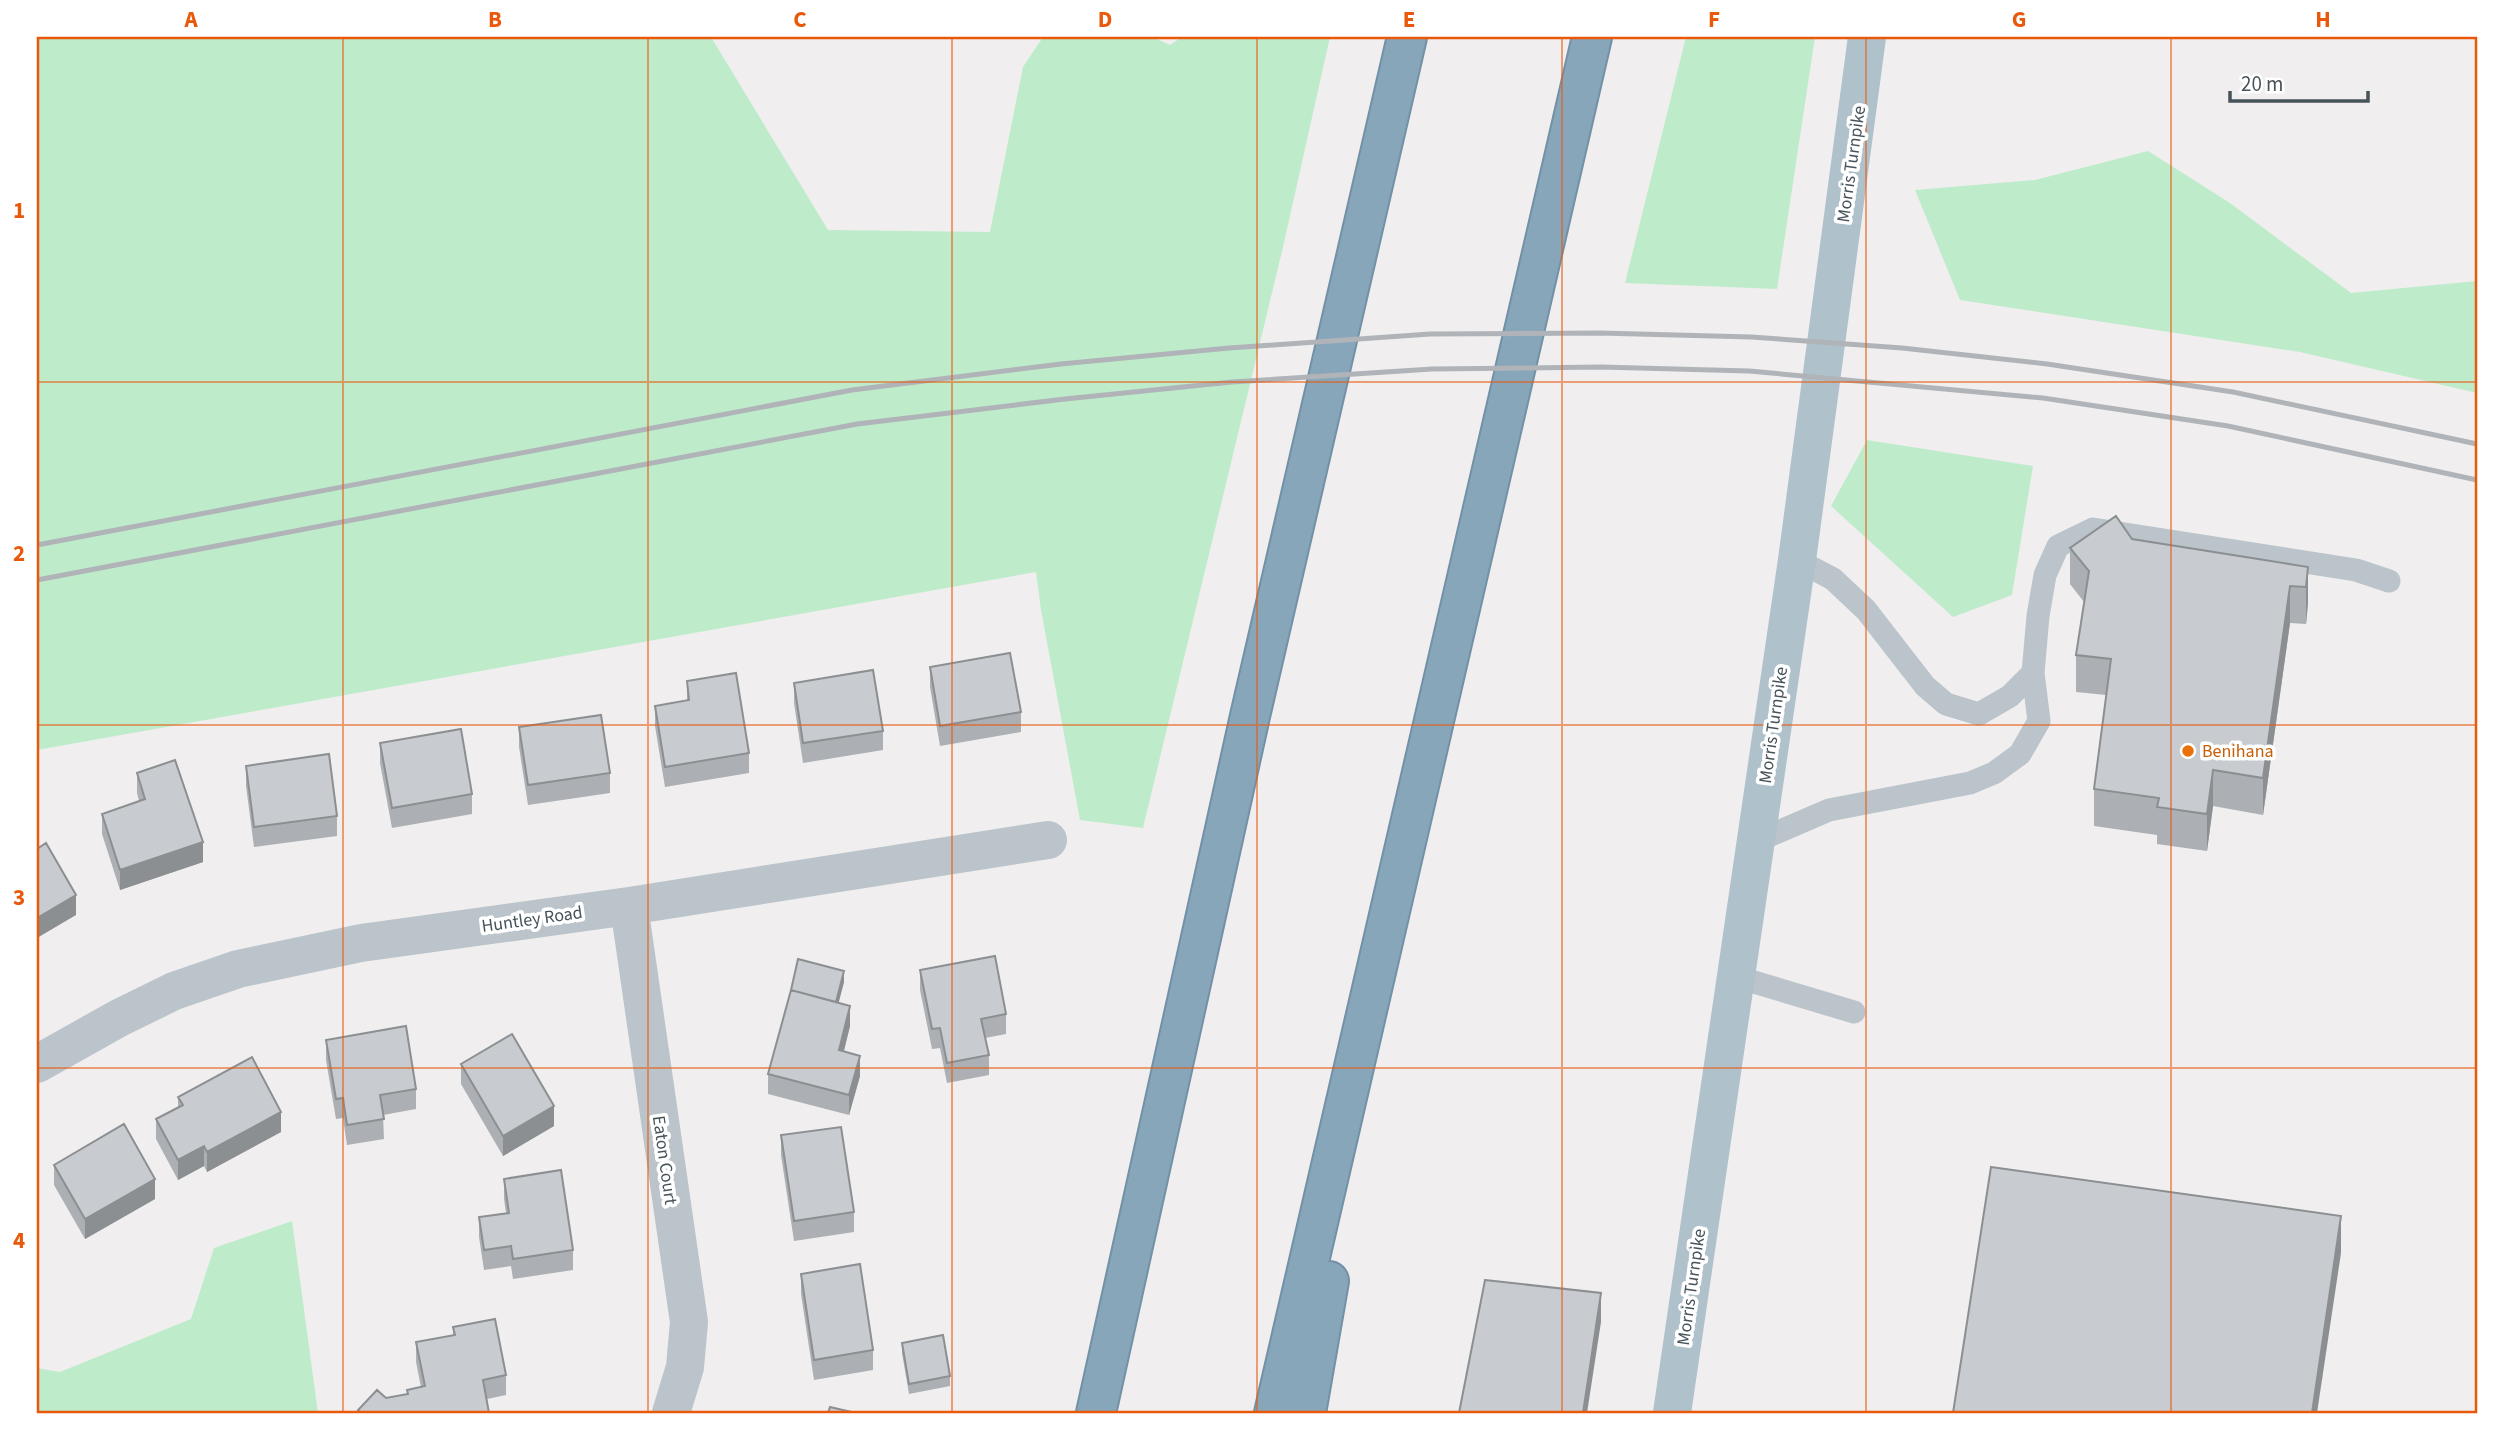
<svg xmlns="http://www.w3.org/2000/svg" width="2514" height="1450" viewBox="0 0 2514 1450" font-family="'Source Sans 3',sans-serif">
  <style>
    .green { fill: #beeccb }
    .lines { fill: none; stroke-linecap: round; stroke-linejoin: round }
    .highway-casing { stroke: #7391a6; stroke-width: 42 }
    .lane { stroke: #bac4ca; stroke-width: 23 }
    .street { stroke: #bac4ca; stroke-width: 38 }
    .primary { stroke: #afc1cb; stroke-width: 38 }
    .highway { stroke: #88a6ba; stroke-width: 38 }
    .rail { stroke: #b0b4b8; stroke-width: 5 }
    .wall { fill: #acafb3 }
    .shaded-wall { fill: #8c8f92 }
    .building { fill: #c8ccd0; stroke: #8c8f92; stroke-width: 2 }
    .grid { fill: none; stroke: #e8590c; stroke-width: 2; stroke-opacity: 0.55 }
    .food-dot { fill: #e8710a; stroke: #fff; stroke-width: 2.5 }
    .labels { text-anchor: middle; stroke-width: 7; stroke-linejoin: round; paint-order: stroke }
    .street-label { font-size: 18px; fill: #47535a; stroke: #fff }
    .food-label { font-size: 18px; fill: #c56008; stroke: #fff; text-anchor: start }
    .neatline { fill: none; stroke: #e8590c; stroke-width: 2.5 }
    .grid-label { font-size: 23px; text-anchor: middle; font-weight: bold; fill: #e8590c }
  </style>
  <rect width="100%" height="100%" fill="#f0eeee"/>
  <path class="green" d="M43,37h668l117,193 162,2 33,-165 20,-30h109l18,8 12,-8h148l-47,210 -140,581 -63,-8 -39,-210 -5,-38 -999,178v-710z
    M1686,37h129l-38,252 -152,-6z
    M2148,151l82,52 121,90 126,-12v112l-177,-41 -340,-52 -45,-110 120,-10z
    M1867,440l166,26 -21,129 -59,22 -122,-111z
    M292,1221l26,192h-281v-45l23,4 131,-53 23,-71z"/>
  <g class="lines">
    <defs>
      <path id="highway" d="M1096,1413l154,-697 157,-679
        M1274,1413l318,-1376
        M1306,1413l23,-132"/>
    </defs>
    <use href="#highway" class="highway-casing"/>
    <path class="lane" d="M1797,560l36,19 33,31 59,76 21,18 33,10 31,-18 23,-23
      M1757,841l72,-31 141,-27 24,-10 26,-19 19,-33 -6,-48 5,-57 7,-41 13,-29 35,-17 263,41 33,11
      M1737,977l117,35"/>
    <path class="street" d="M629,906l60,416 -4,45 -14,46
      M37,1064l82,-46 55,-27 64,-22 123,-26 268,-37 419,-66"/>
    <path class="primary" d="M1672,1413l125,-853 70,-523"/>
    <use href="#highway" class="highway"/>
    <path class="rail" d="M37,545l815,-155 209,-26 168,-16 201,-14 170,-1 151,4 151,11 145,16 186,28 244,52
      M37,580l820,-156 208,-25 167,-17 200,-13 169,-2 148,4 294,27 185,28 249,54"/>
  </g>
  <path class="wall" d="M2132,539l176,28v36l-2,21 -16,-1 -27,192 -50,-9 -6,45 -50,-7v-9l-63,-9v-37l12,-94 -30,-3v-37l8,-53 -14,-18v-36z
    M930,667l91,45v20l-81,14 -10,-59z
    M687,681l62,72v20l-84,14 -10,-61v-20l32,-5z
    M794,683l89,48v19l-80,13 -9,-60z
    M519,727l91,46v20l-82,12 -9,-58z
    M380,743l92,51v20l-80,14 -12,-65z
    M246,766l91,50v20l-83,11 -8,-61z
    M137,773l66,89 -83,28 -18,-56v-20l37,-13 -2,-8z
    M920,970l86,44v20l-21,4 4,17v20l-42,8 -7,-35 -8,1 -12,-59z
    M844,982l-6,21 12,23 -6,25 16,25 -11,39 -81,-21v-20l23,-84z
    M326,1040l90,49v20l-33,6 1,24 -37,6 -4,-27 -7,1 -10,-59z
    M461,1064l93,62 -51,30 -42,-72z
    M178,1097l103,35 -74,40 -3,-6 -26,14 -22,-41v-20l22,-11z
    M781,1135l73,77v20l-60,9 -13,-86z
    M54,1165l101,34 -70,40 -31,-54z
    M504,1179l69,71v20l-60,9 -2,-13 -27,4 -5,-33v-20l27,-4 -2,-14z
    M801,1274l72,76v20l-59,10 -13,-86z
    M453,1327l53,48v20l-19,4 2,14h-131v-3l28,-12 21,-4v-4l14,-3 -5,-25v-20l37,-7z
    M902,1343l48,33v10l-41,8 -7,-41z"/>
  <path class="shaded-wall" d="M2308,567v36l-2,21v-37z
    M2290,586v37l-27,192v-37z
    M2213,770v36l-6,45v-37z
    M203,842v20l-83,28v-20z
    M76,895v20l-39,23v-20z
    M844,971v11l-9,35v-10z
    M850,1006v20l-11,44v-20z
    M860,1056v20l-11,39v-20z
    M554,1106v20l-51,30v-20z
    M281,1112v20l-74,40v-20z
    M204,1146v20l-26,14v-20z
    M155,1179v20l-70,40v-20z
    M2341,1216v37l-24,160h-5z
    M1601,1293v29l-14,91h-4z"/>
  <path class="building" d="M2116,516l16,23 176,28 -2,20 -16,-1 -27,192 -50,-8 -6,44 -50,-7 2,-9 -65,-9 17,-130 -35,-4 13,-84 -19,-23z
    M1010,653l11,59 -81,14 -10,-59z
    M873,670l10,61 -80,12 -9,-60z
    M736,673l13,80 -84,14 -10,-61 34,-6 -2,-19z
    M601,715l9,58 -82,12 -9,-58z
    M461,729l11,65 -80,14 -12,-65z
    M329,754l8,62 -83,11 -8,-61z
    M175,760l28,82 -83,28 -18,-56 43,-15 -8,-26z
    M46,843l30,52 -39,23v-69z
    M995,956l11,58 -25,5 8,36 -42,8 -7,-35 -8,1 -12,-59z
    M798,959l46,12 -8,31 -45,-12z
    M791,990l59,16 -11,44 21,6 -11,39 -81,-21z
    M406,1026l10,63 -36,6 4,24 -37,6 -4,-27 -7,1 -10,-59z
    M512,1034l42,72 -51,30 -42,-72z
    M252,1057l29,55 -74,40 -3,-6 -26,14 -22,-41 27,-14 -5,-8z
    M124,1124l31,55 -70,40 -31,-54z
    M841,1127l13,85 -60,9 -13,-86z
    M1991,1167l350,49 -29,197h-359z
    M561,1170l12,80 -60,9 -2,-13 -27,4 -5,-33 30,-4 -5,-34z
    M860,1264l13,86 -59,10 -13,-86z
    M1485,1280l116,13 -18,120h-124z
    M495,1319l11,56 -23,5 6,33h-127l-4,-3 19,-20 9,8 22,-4 -1,-4 18,-4 -9,-44 39,-7 -2,-8z
    M943,1335l7,41 -41,8 -7,-41z
    M830,1407l26,6h-28z"/>
  <path class="grid" d="M343,37v1376M648,37v1376M952,37v1376M1257,37v1376M1562,37v1376M1866,37v1376M2171,37v1376M37,382h2440M37,725h2440M37,1068h2440"/>
  <circle class="food-dot" cx="2188" cy="751" r="7"/>
  <g class="labels">
    <g class="street-label">
      <text transform="translate(1851 164) rotate(-82)" y="6">Morris Turnpike</text>
      <text transform="translate(1773 725) rotate(-82)" y="6">Morris Turnpike</text>
      <text transform="translate(532 919) rotate(-8)" y="6">Huntley Road</text>
      <text transform="translate(665 1160) rotate(82)" y="6">Eaton Court</text>
      <text transform="translate(1691 1287) rotate(-82)" y="6">Morris Turnpike</text>
    </g>
    <g class="food-label">
      <text x="2202" y="757">Benihana</text>
    </g>
  </g>
  <rect width="2514" height="1450" fill="none" stroke="#ffffff" stroke-width="77"/>
  <path d="M2230 91v10h138v-10" fill="none" stroke="#47535a" stroke-width="3.5"/>
  <text x="2241" y="91" font-size="21" fill="#47535a" stroke="#ffffff" stroke-width="5" paint-order="stroke">20 m</text>
  <rect x="38" y="38" width="2438" height="1374" class="neatline"/>
  <g class="grid-label">
    <text x="191" y="27">A</text>
    <text x="495" y="27">B</text>
    <text x="800" y="27">C</text>
    <text x="1105" y="27">D</text>
    <text x="1409" y="27">E</text>
    <text x="1714" y="27">F</text>
    <text x="2019" y="27">G</text>
    <text x="2323" y="27">H</text>
    <text x="19" y="218">1</text>
    <text x="19" y="561">2</text>
    <text x="19" y="905">3</text>
    <text x="19" y="1248">4</text>
  </g>
</svg>
